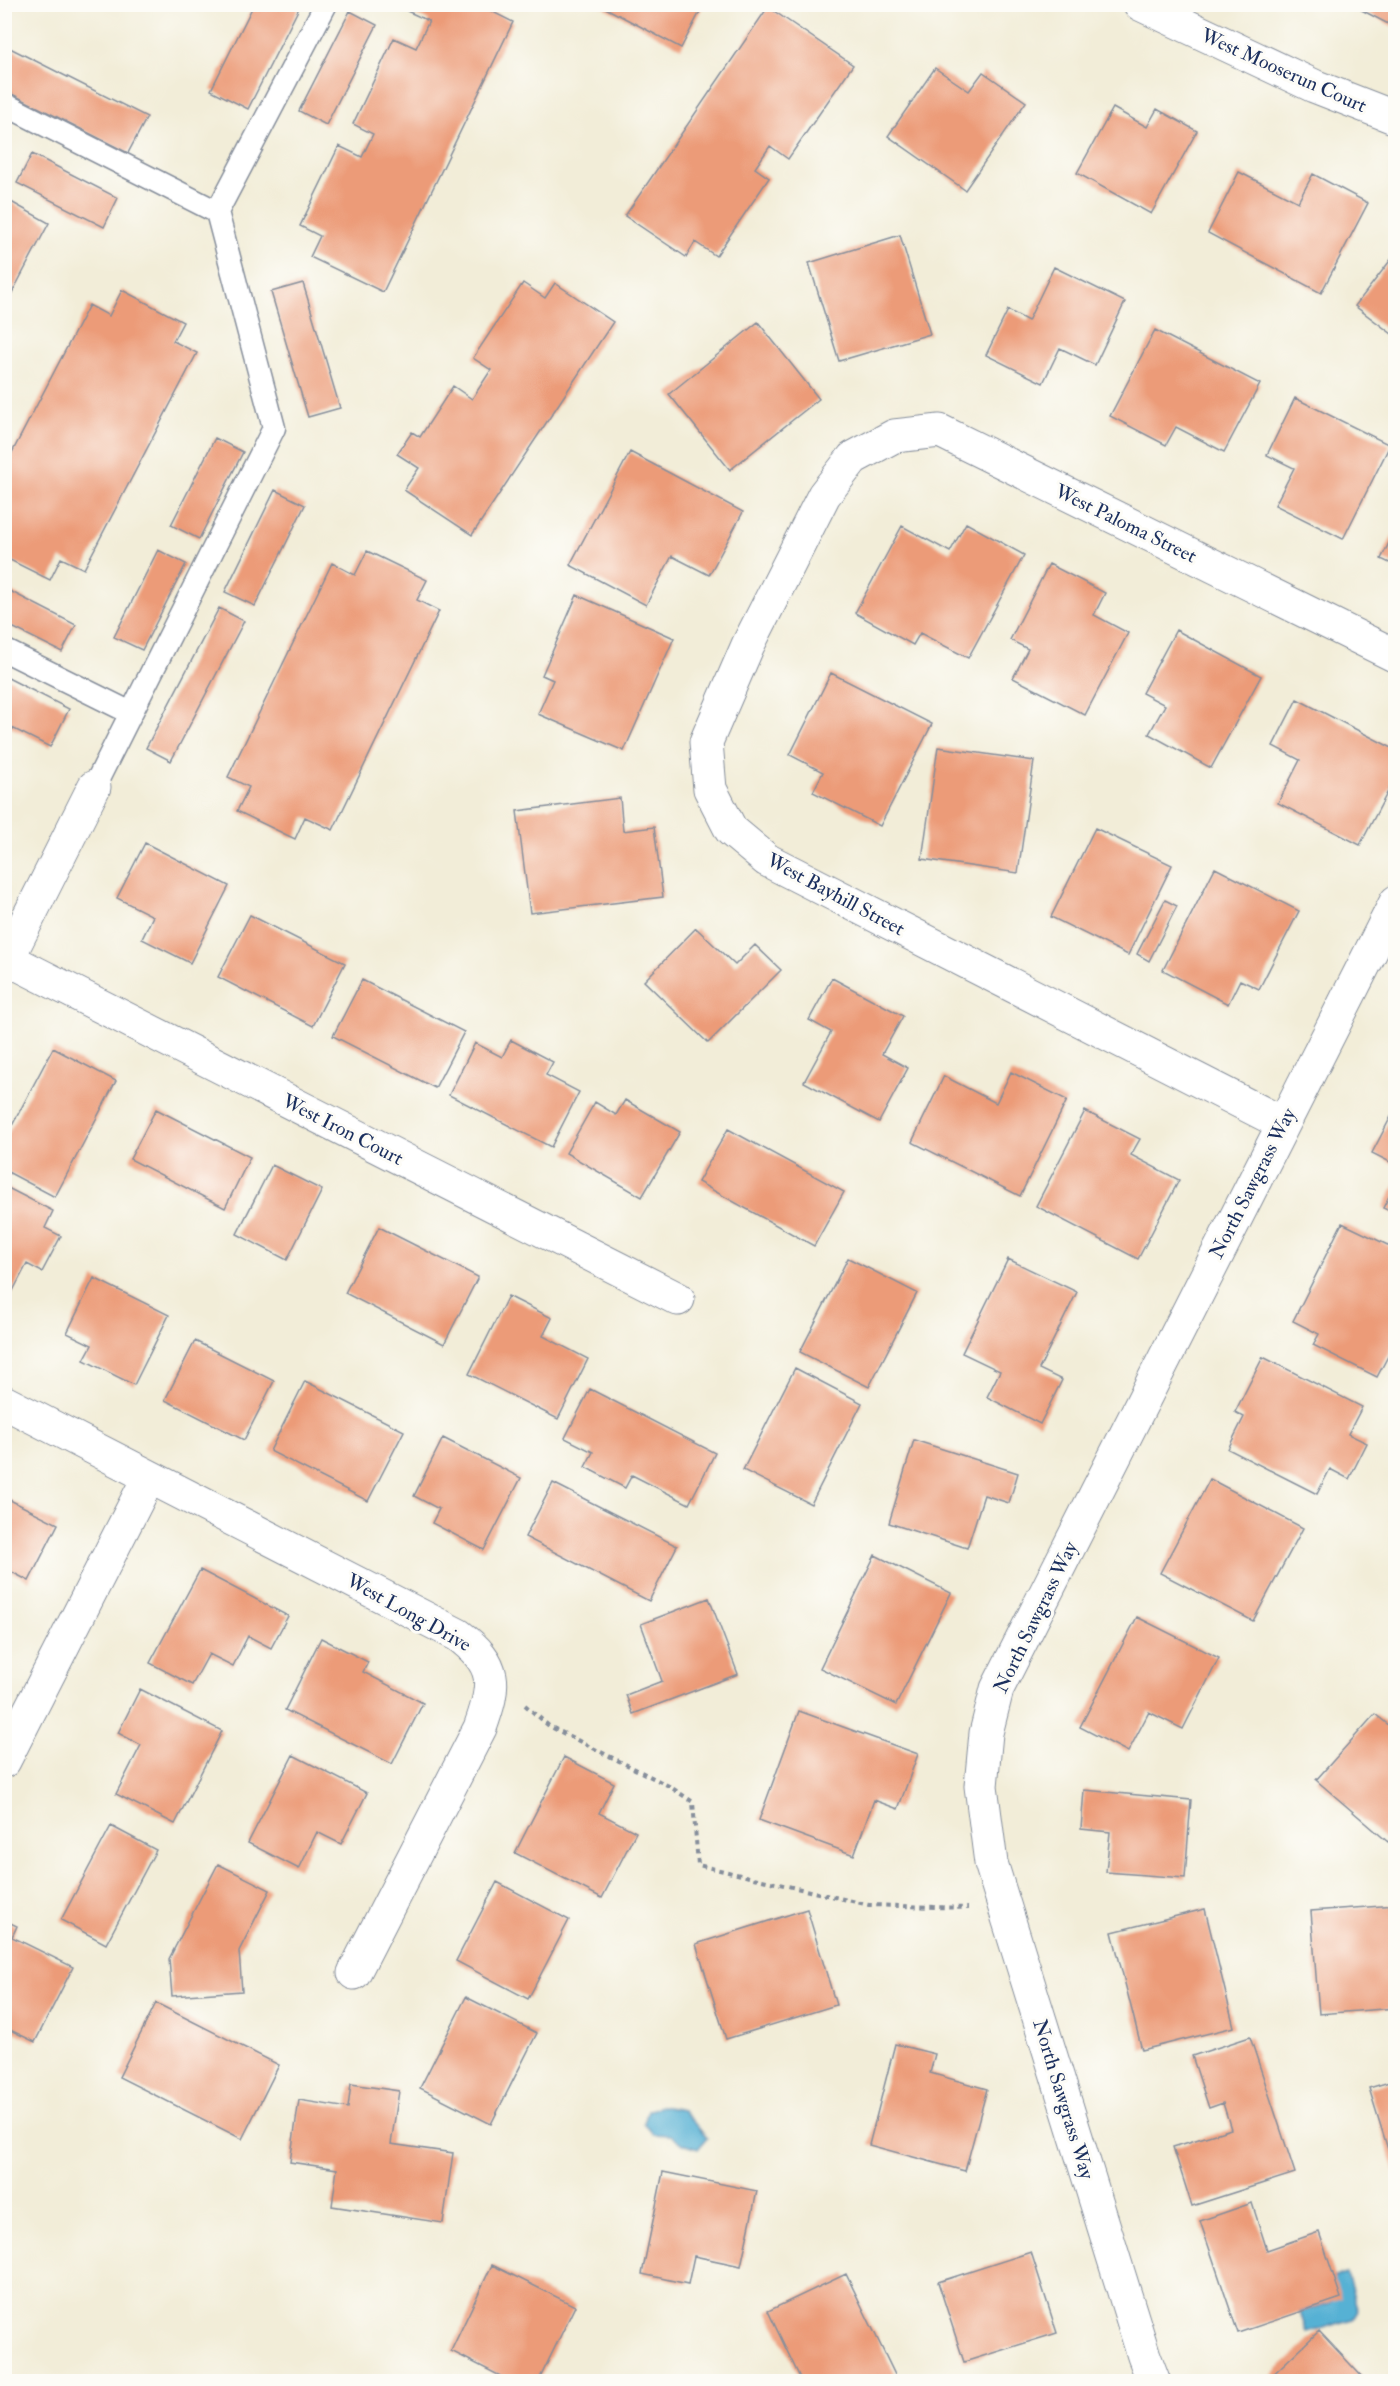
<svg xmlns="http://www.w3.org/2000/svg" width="1400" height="2386" viewBox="0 0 1400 2386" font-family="'IM FELL Double Pica',serif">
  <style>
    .water { fill: #56b1d4; stroke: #387099; stroke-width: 1.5 }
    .building { fill: #ec9b78 }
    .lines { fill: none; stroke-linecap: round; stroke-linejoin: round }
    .lane-casing { stroke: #868e9b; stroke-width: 25 }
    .street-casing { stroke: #868e9b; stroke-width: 35 }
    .path { stroke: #868e9b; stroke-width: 4; stroke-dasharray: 4.5 4.5; stroke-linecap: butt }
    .lane { stroke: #fff; stroke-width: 22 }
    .street { stroke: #fff; stroke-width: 33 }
    .labels { text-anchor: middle; stroke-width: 6; stroke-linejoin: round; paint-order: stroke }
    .street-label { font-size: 20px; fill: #1b2f5e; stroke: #fdfcf7 }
  </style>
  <rect width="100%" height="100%" fill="#fdfcf7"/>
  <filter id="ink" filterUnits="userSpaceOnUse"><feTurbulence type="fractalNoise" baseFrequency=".0167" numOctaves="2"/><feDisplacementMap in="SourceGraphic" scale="12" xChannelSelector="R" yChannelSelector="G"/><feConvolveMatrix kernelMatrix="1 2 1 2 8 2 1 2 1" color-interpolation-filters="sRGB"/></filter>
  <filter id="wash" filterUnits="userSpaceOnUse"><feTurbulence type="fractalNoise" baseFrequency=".008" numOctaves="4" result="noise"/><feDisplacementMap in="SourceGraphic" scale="24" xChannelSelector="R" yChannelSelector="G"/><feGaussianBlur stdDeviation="1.35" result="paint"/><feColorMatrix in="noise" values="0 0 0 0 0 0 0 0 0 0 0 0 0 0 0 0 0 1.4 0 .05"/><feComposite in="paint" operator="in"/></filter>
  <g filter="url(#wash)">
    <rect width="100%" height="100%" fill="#f2edd8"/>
    <path class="water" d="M661,2106l22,4 24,28 -9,11 -13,-4 -14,-10 -18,-1 -9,-11 4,-12z
      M1347,2274l11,37 -5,8 -46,14 -7,-21 30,-9 5,-9 -4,-16z"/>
    <g id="blocks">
      <path class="building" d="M254,4h47l-53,105 -37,-19z
        M410,4h67l36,18 -130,270 -73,-35 10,-21 -20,-10 39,-80 23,11 11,-23 -20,-10 41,-86 22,10 13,-27 -22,-10z
        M598,4h106l-23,44z
        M1350,4h46v24z
        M768,7l85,58 -65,94 -18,-13 -15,22 14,10 -53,78 -21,-14 -9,15 -61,-41z
        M350,11l27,14 -51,100 -27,-14z
        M4,45l143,72 -19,36 -124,-63z
        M935,68l34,23 14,-19 43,30 -61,88 -77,-54z
        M1113,108l34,19 10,-18 40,22 -46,83 -74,-41z
        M32,154l86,44 -14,29 -87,-44z
        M1239,172l59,30 15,-28 55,29 -47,90 -113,-60z
        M4,198l45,25 -45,85z
        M900,235l30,99 -91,27 -30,-98z
        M1396,253v84l-41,-31z
        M1054,267l71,35 -30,63 -35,-17 -17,35 -57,-28 22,-45 20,11z
        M303,283l37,125 -32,9 -37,-125z
        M523,283l22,15 10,-15 58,39 -141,213 -68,-45 15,-22 -22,-14 15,-22 8,5 33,-51 19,13 19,-29 -18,-12z
        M122,290l61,32 -10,19 24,12 -113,216 -23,-11 -11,22 -46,-23v-89l85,-163 20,11z
        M758,322l61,77 -89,71 -61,-76z
        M1155,330l105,54 -36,68 -48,-25 -10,18 -56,-29z
        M1295,398l95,47 -47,94 -68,-34 19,-37 -27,-13z
        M215,438l28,14 -44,87 -28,-14z
        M630,452l113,60 -34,63 -37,-19 -26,49 -76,-40z
        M275,490l30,15 -50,101 -30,-14z
        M966,523l58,32 -56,103 -48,-25 -7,12 -58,-32 47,-87 48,26z
        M1396,529v37l-15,-7z
        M158,550l28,14 -44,86 -28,-13z
        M367,551l60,29 -10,20 22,11 -106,219 -28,-13 -10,22 -58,-28 12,-24 -21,-10 104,-214 23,12z
        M1049,564l56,29 -11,22 34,18 -43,82 -72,-37 15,-29 -18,-9z
        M4,588l72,37 -14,27 -58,-29z
        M577,595l97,43 -50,113 -86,-37 15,-34 -11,-5z
        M219,608l25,13 -73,140 -25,-13z
        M1176,630l85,46 -50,92 -62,-34 16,-29 -23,-12z
        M831,673l101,51 -52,102 -67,-34 10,-20 -33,-17z
        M4,676l65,33 -19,38 -46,-23z
        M1297,699l99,51v26l-36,69 -82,-42 22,-43 -27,-14z
        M938,747l96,14 -16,112 -96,-14z
        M620,798l3,33 31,-4 9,70 -133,16 -13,-102z
        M1095,828l77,37 -44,90 -77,-38z
        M145,843l84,43 -39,77 -48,-24 11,-23 -36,-18z
        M1215,868l84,43 -40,78 -19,-9 -12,24 -65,-34z
        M1165,900l12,6 -28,55 -12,-7z
        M250,915l95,48 -32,63 -95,-49z
        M696,928l39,37 20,-20 26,25 -73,73 -64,-62z
        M832,978l71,38 -21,38 26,14 -29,54 -75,-40 27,-50 -22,-12z
        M362,980l102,52 -29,56 -102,-52z
        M511,1040l42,22 -7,13 33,17 -28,55 -102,-52 26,-52 27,14z
        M53,1048l63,33 -61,116 -51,-27v-29z
        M1011,1072l56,28 -47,96 -108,-54 32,-66 52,27z
        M625,1100l55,32 -38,65 -76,-44 29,-51 21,13z
        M1396,1107v58l-24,-12z
        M156,1109l94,48 -25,51 -95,-49z
        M1085,1111l55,28 -9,16 48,25 -41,79 -102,-53z
        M728,1129l116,63 -30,54 -116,-64z
        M272,1165l50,25 -35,70 -50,-26z
        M1396,1183v31l-13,-6z
        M4,1186l49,25 -8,17 16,8 -19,36 -15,-8 -23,44z
        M1342,1223l54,26v92l-19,36 -64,-32 6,-11 -26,-13z
        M379,1227l99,50 -34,67 -99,-51z
        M848,1258l69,35 -48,94 -69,-35z
        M1008,1259l69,33 -38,77 23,11 -22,44 -53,-27 13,-26 -38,-18z
        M94,1278l75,37 -35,70 -50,-25 8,-15 -25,-12z
        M508,1296l44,22 -9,18 45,23 -30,60 -89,-45z
        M195,1341l79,40 -30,59 -79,-40z
        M1263,1357l99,50 -14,27 19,9 -18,36 -19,-10 -13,25 -89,-45 16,-32 -9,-5z
        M795,1368l67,35 -51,101 -68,-34z
        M305,1381l99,50 -36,70 -98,-50z
        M590,1389l125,64 -26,51 -57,-29 -7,13 -40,-21 8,-15 -28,-14z
        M443,1438l78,40 -37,72 -52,-27 7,-14 -25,-13z
        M914,1440l104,33 -9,30 -25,-8 -17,53 -78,-25z
        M1210,1479l93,49 -50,93 -93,-48z
        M553,1483l124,63 -28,55 -124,-64z
        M4,1497l54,27 -29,57 -25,-13z
        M875,1555l76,38 -55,112 -76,-37z
        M200,1570l88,46 -17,32 -23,-12 -15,30 -24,-12 -17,31 -42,-22z
        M709,1598l29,76 -105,40 -7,-19 36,-14 -21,-57z
        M1137,1617l82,41 -36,71 -34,-17 -21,40 -48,-25z
        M321,1638l47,24 -5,10 60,31 -31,61 -107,-54z
        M140,1689l82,42 -47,93 -59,-30 25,-49 -23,-12z
        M799,1711l119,43 -20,55 -24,-9 -20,55 -95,-35z
        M1375,1714l21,17v102l-8,9 -72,-62z
        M293,1755l74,38 -26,51 -24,-12 -18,37 -51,-26z
        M564,1757l50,26 -15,30 37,19 -34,66 -87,-45z
        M1084,1790l107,10 -6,78 -79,-6 4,-40 -29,-3z
        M111,1826l45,24 -50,94 -45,-24z
        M218,1864l52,26 -31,61 3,40 -70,5 -3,-37z
        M497,1882l72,38 -41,79 -72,-38z
        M1396,1905v103l-77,6 -8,-103z
        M807,1909l29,96 -110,34 -30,-95z
        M1205,1909l29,118 -92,23 -30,-118z
        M4,1920l13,6 -5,11 61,30 -38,75 -31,-15z
        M466,1997l71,36 -46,91 -71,-36z
        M156,2003l123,62 -37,74 -123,-62z
        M1250,2037l45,136 -103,33 -19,-59 58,-18 -8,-26 -14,5 -17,-52z
        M895,2044l40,10 -5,19 57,16 -22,82 -96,-26z
        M1396,2080v92h-1l-26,-84z
        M351,2084l48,7 -8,53 62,9 -10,70 -111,-17 5,-37 -47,-7 9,-62 49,8z
        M663,2172l94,19 -16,75 -47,-10 -6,28 -46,-10z
        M1252,2203l15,47 52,-18 22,66 -103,35 -38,-112z
        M1031,2252l26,81 -93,29 -26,-80z
        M492,2265l83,41 -37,76h-26l-61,-31z
        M846,2274l50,103 -10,5h-84l-34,-71z
        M1319,2331l48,51h-102z"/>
    </g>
  </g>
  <g filter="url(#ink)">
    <use href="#blocks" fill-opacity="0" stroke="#868e9b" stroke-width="1.5"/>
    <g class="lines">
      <defs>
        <path id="lane" d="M4,104l213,108 57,216 -180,359
          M217,212l109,-208
          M4,650l127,63"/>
        <path id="street" d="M1140,4l174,82 82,32
          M8,959l670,340
          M4,966l90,-179
          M1282,1123l-515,-263 -36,-30 -21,-41 -4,-47 42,-97 76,-150 29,-37 41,-22 46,-5 456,225
          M4,1402l454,233c40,30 38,49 22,93l-126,245
          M4,1761l145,-284
          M1154,2382l-10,-26 -153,-493 -10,-77 5,-53 11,-44 399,-787"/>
      </defs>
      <use href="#lane" class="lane-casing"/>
      <use href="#street" class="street-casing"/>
      <path class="path" d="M525,1705l24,21 120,60 24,16 5,63 171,40 99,3"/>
      <use href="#lane" class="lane"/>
      <use href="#street" class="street"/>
    </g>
  </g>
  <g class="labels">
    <g class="street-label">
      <text transform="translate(1284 70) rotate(24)" y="7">West Mooserun Court</text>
      <text transform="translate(1126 523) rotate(26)" y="7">West Paloma Street</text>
      <text transform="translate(836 894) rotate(28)" y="7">West Bayhill Street</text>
      <text transform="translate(343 1129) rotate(27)" y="7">West Iron Court</text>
      <text transform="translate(1252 1183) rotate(-63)" y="7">North Sawgrass Way</text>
      <text transform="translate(409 1612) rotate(29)" y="7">West Long Drive</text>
      <text transform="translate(1035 1617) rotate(-64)" y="7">North Sawgrass Way</text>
      <text transform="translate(1064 2099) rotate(73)" y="7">North Sawgrass Way</text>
    </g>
  </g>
  <rect width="1400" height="2386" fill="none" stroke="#fdfcf7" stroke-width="24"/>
</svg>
